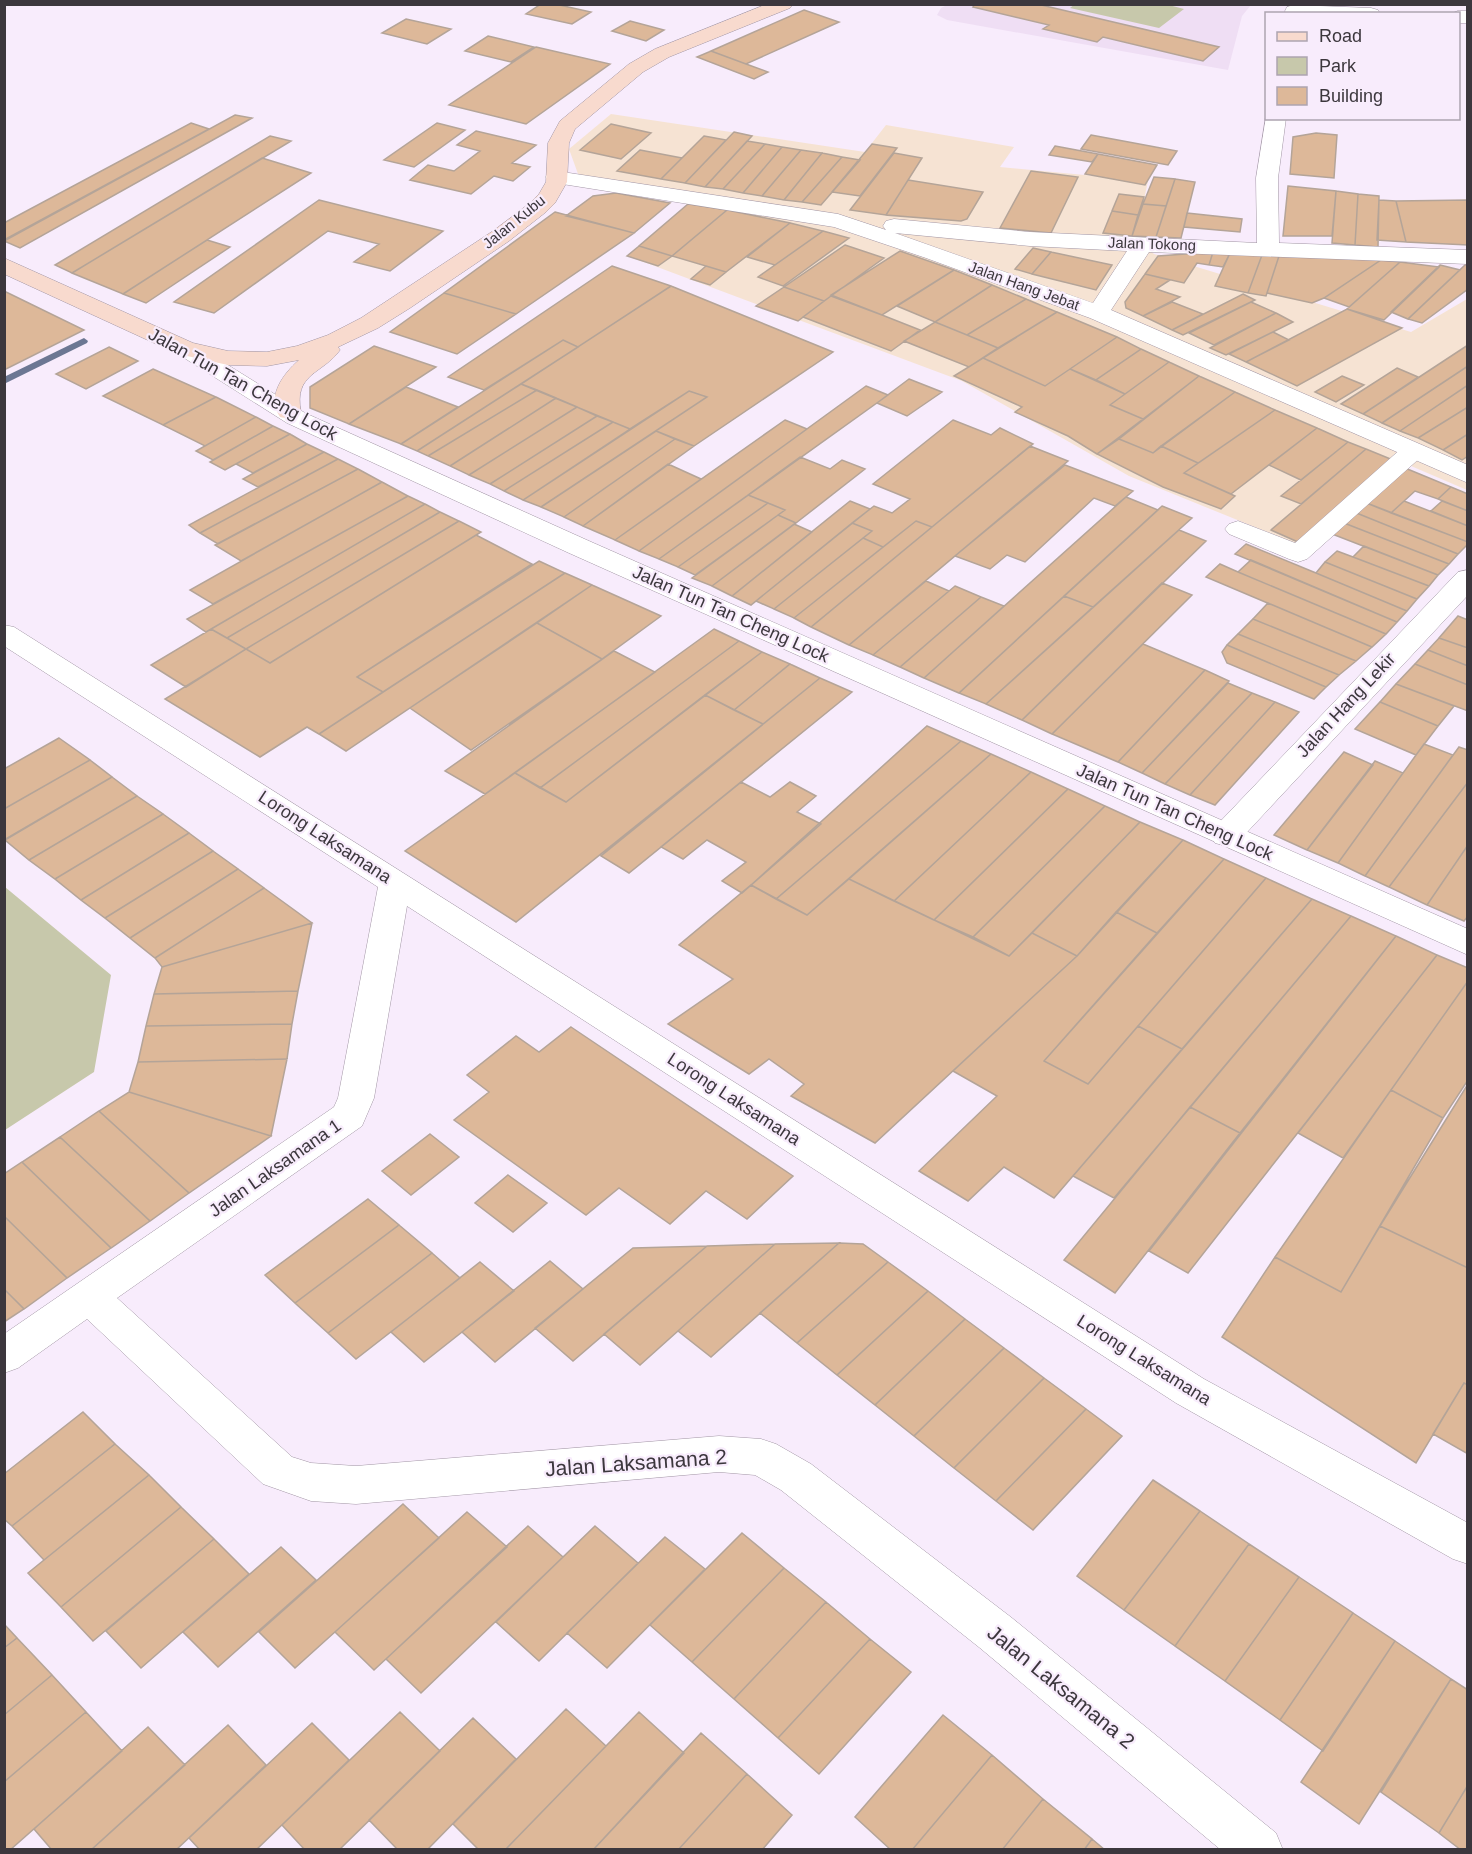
<svg xmlns="http://www.w3.org/2000/svg" width="1472" height="1854" viewBox="0 0 1472 1854" font-family="Helvetica,sans-serif">
  <style>
    .commercial { fill: #f6e3d3 }
    .built { fill: #efdef4 }
    .green { fill: #c7c8ab }
    .lines { fill: none; stroke-linecap: round; stroke-linejoin: round }
    .stream { fill: #6c7793; fill-rule: evenodd }
    .building { fill: #ddb899; stroke: #b4a498; stroke-width: 1.5 }
    .pedestrian-casing { stroke: #a296a5; stroke-width: 1 }
    .minor-casing { stroke: #a296a5; stroke-width: 1 }
    .tertiary-casing { stroke: #a296a5; stroke-width: 1 }
    .secondary-casing { stroke: #a296a5; stroke-width: 1 }
    .pedestrian { fill: #fff; fill-rule: evenodd }
    .minor { fill: #fff; fill-rule: evenodd }
    .tertiary { fill: #fff; fill-rule: evenodd }
    .secondary { fill: #f8dace; fill-rule: evenodd }
    .labels { text-anchor: middle; stroke-width: 4.5; stroke-linejoin: round; paint-order: stroke }
    .far-street-label { font-size: 15px; fill: #3c373d; stroke: #f8ecfc }
    .street-label { font-size: 18px; fill: #3c373d; stroke: #f8ecfc }
    .near-street-label { font-size: 21px; fill: #3c373d; stroke: #f8ecfc }
  </style>
  <rect width="100%" height="100%" fill="#f8ecfc"/>
  <path class="commercial" d="M611,114l254,38 21,-27 128,22 -14,20 148,14 -12,56 18,17 257,78 56,-33v191l-70,-30 -98,85 -170,-69 -167,-95 -326,-122 68,-56 -122,-18 -13,-36z"/>
  <path class="built" d="M949,4l302,1 -9,11 -14,54 -281,-50 -10,-5 4,-7z"/>
  <path class="green" d="M1075,4h90l19,5 -25,19 -89,-20z
    M5,887l106,88 -17,97 -89,58z"/>
  <g class="lines">
    <path class="stream" d="M84,338l4,3 -1,2 -83,41v-7z"/>
  </g>
  <path class="building" d="M541,4h14l36,8 -19,12 -46,-10z
    M975,4h62l182,43 -16,14 -100,-24 -6,5 -54,-13 6,-4 -76,-18z
    M804,10l35,12 -93,42 -35,-13z
    M406,19l45,10 -24,15 -45,-11z
    M630,21l34,9 -18,11 -34,-10z
    M488,36l46,11 -23,15 -46,-11z
    M536,47l74,17 -84,60 -77,-19z
    M711,51l35,13 22,8 -14,7 -57,-22z
    M235,115l17,3 -232,130 -16,-7z
    M191,123l18,6 -205,111v-17z
    M437,123l28,7 -51,37 -30,-7z
    M611,124l40,9 -30,26 -41,-9z
    M476,131l60,14 -24,18 18,4 -17,14 -19,-5 -23,18 -61,-14 18,-15 26,6 26,-20 -23,-6z
    M734,132l18,4 -47,51 -20,-4z
    M1316,133l21,2 -3,43 -44,-4 3,-37z
    M1091,135l86,16 -9,14 -87,-16z
    M270,136l21,5 -219,132 -17,-8z
    M704,136l22,4 -41,43 -24,-4z
    M747,141l18,3 -42,45 -18,-2z
    M765,144l17,3 -39,46 -20,-4z
    M872,144l25,4 -37,48 -28,-4z
    M1055,146l43,8 -6,8 -43,-7z
    M782,147l19,3 -39,46 -19,-3z
    M640,150l42,8 -21,21 -44,-8z
    M801,150l21,3 -38,47 -22,-4z
    M822,153l20,4 -40,45 -18,-2z
    M894,153l28,5 -36,57 -36,-5z
    M1098,154l59,11 -12,20 -60,-11z
    M842,157l18,3 -39,45 -19,-3z
    M262,158l49,15 -188,121 -51,-21z
    M1031,171l47,6 -27,56 -51,-5z
    M1154,177l21,2 -9,27 -23,-2z
    M1175,179l20,3 -14,56 -25,-1z
    M908,180l75,12 -16,27 -6,2 -75,-6z
    M1288,186l48,5 -4,45h-49z
    M1336,191l22,3 -3,51 -23,-2z
    M616,193l54,10 -36,30 -68,-17 27,-20z
    M1119,194l25,3 -6,18 -26,-4z
    M1358,194l21,2 -1,51 -23,-2z
    M319,200l124,31 -53,40 -36,-9 25,-18 -51,-13 -114,82 -40,-11z
    M1379,200l17,1 10,41 -29,-2z
    M1468,200v45l-62,-3 -10,-41z
    M688,204l39,6 -55,46 -33,-10z
    M1143,204l23,2 -10,31 -24,-1z
    M727,210l63,13 -64,49 -54,-16z
    M1112,211l26,4 -6,21 -29,-3z
    M555,212l79,21 -118,81 -72,-21z
    M1187,213l55,6 -2,13 -56,-5z
    M790,223l33,8 -48,34 -28,-8z
    M823,231l26,7 -66,48 -25,-9z
    M207,240l23,7 -84,56 -23,-9z
    M845,245l39,13 -60,43 -40,-14z
    M639,246l33,10 -14,10 -31,-10z
    M1033,248l18,4 -19,22 -17,-5z
    M900,251l54,19 -72,45 -51,-20z
    M1051,252l61,13 -16,25 -64,-16z
    M1213,252l17,1 -7,14 -14,-2z
    M1213,252l-4,13 -12,-2 -13,20 -39,-9 13,-18z
    M1230,253l32,2 -14,38 -33,-7z
    M1262,255l17,1 -13,40 -18,-3z
    M1279,256l102,4 -57,38 -12,5 -45,-10z
    M1381,260l19,2 -51,45 -25,-9z
    M1400,262l39,5 -55,53 -37,-11z
    M1440,265l20,5 -52,49 -17,-7z
    M1465,265h3v24l-46,34 -14,-4z
    M612,266l59,20 -93,61 -15,-7 -79,50 -36,-13z
    M706,266l20,6 -16,13 -19,-6z
    M954,270l38,15 -57,37 -38,-16z
    M1145,274l25,6 -14,9 24,8 -37,19 -17,-8 -1,-6z
    M992,285l34,14 -59,36 -32,-13z
    M671,286l162,66 -139,94 -38,-15 51,-34 -18,-6 -59,38 -109,-45z
    M784,287l40,14 -26,20 -42,-15z
    M4,291l80,39 -80,40z
    M444,293l72,21 -59,40 -67,-22z
    M1243,294l12,6 -72,35 -11,-5z
    M831,296l51,19 38,15 -29,21 -88,-34z
    M1026,299l31,13 -59,36 -31,-13z
    M1172,302l31,12 -31,16 -29,-14z
    M1251,302l25,11 -62,32 -25,-12z
    M1347,309l55,19 -105,58 -51,-24z
    M1057,312l60,25 -72,49 -62,-28z
    M1276,313l17,9 -67,33 -16,-7z
    M935,322l32,13 31,13 -29,19 -65,-26z
    M1273,332l16,8 -43,22 -17,-8z
    M1117,337l24,12 -45,31 -26,-11z
    M563,340l15,7 -161,104 -16,-7z
    M1468,345v21l-86,57 -19,-9z
    M374,346l62,21 -87,57 -39,-16v-21z
    M109,347l29,14 -52,28 -30,-15z
    M1141,349l28,13 -44,32 -29,-14z
    M983,358l62,28 25,-17 55,25 -15,11 33,14 -46,35 -29,-18 -53,-24 7,-5 -68,-31z
    M1169,362l30,14 -56,43 -33,-14z
    M1468,366v19l-68,46 -18,-8z
    M1397,368l21,9 -55,37 -22,-10z
    M153,369l63,28 -53,28 -60,-29z
    M1199,376l36,16 -82,61 -34,-14z
    M1342,376l22,9 -28,17 -21,-10z
    M909,379l33,13 -35,24 -30,-13z
    M521,384l16,6 -109,66 -11,-5z
    M1468,385v22l-50,31 -18,-7z
    M866,386l22,9 -229,164 -20,-8z
    M406,387l52,20 -57,37 -52,-20z
    M537,390l19,8 -106,68 -22,-10z
    M689,391l18,6 -166,110 -18,-7z
    M1235,392l40,18 -77,53 -37,-17z
    M216,397l40,20 -51,29 -42,-21z
    M556,398l21,9 -108,68 -19,-9z
    M577,407l20,9 -107,68 -21,-9z
    M1468,407v27l-25,16 -25,-12z
    M1275,410l42,18 -86,66 -47,-21z
    M597,416l16,6 -109,69 -14,-7z
    M256,417l17,9 -60,34 -17,-9z
    M785,420l22,9 -168,122 -24,-11z
    M953,420l38,15 9,-7 33,16 -101,83 -16,-6 -33,26 -20,-9 9,-7 -20,-8 22,-17 18,7 18,-14 -37,-15z
    M613,422l17,7 -107,71 -19,-9z
    M273,426l17,8 -65,36 -15,-8z
    M1317,428l31,14 -47,38 -32,-15z
    M656,431l19,8 -111,78 -23,-10z
    M290,434l17,10 -54,29 -17,-9z
    M1468,434v22l-6,4 -19,-10z
    M675,439l19,7 -111,80 -19,-9z
    M1119,439l34,14 8,-7 37,17 -14,10 51,23 -14,13 -58,-22 -66,-33z
    M1348,442l18,7 -65,55 -20,-8z
    M307,444l17,8 -66,35 -15,-8z
    M1030,446l38,15 -219,184 -38,-18z
    M1366,449l27,11 -95,82 -27,-12z
    M324,452l14,7 -138,74 -11,-8z
    M800,457l30,12 12,-9 23,9 -69,54 -18,-8 7,-5 -37,-15z
    M338,459l20,10 -140,75 -18,-11z
    M668,464l33,15 -86,61 -32,-14z
    M1065,465l68,26 -18,15 -21,-8 -69,64 -18,-7 -17,14 -35,-13z
    M1405,468l46,19 -13,12 -23,-8 -24,22 -27,-11z
    M358,469l24,13 -141,79 -26,-16z
    M382,482l26,14 -195,108 -23,-14z
    M1451,487l17,7v17l-30,-12z
    M748,495l20,8 -90,64 -19,-8z
    M408,496l17,8 -219,128 -19,-13z
    M1126,497l32,13 -199,183 -35,-15z
    M850,501l20,8 -119,96 -19,-9z
    M1404,501l64,25v16l-77,-29z
    M1442,501l26,10v15l-37,-15z
    M1364,502l104,40v2l-10,10 -104,-42z
    M768,503l17,7 -90,65 -17,-8z
    M425,504l15,8 -213,126 -16,-9z
    M1162,506l30,12 -99,89 -29,-11z
    M440,512l19,9 -213,128 -19,-11z
    M1354,512l104,42 -9,10 -105,-41z
    M778,515l18,8 -84,63 -20,-8z
    M459,521l22,11 -211,131 -24,-14z
    M916,521l16,6 -121,100 -17,-9z
    M852,523l20,8 -98,78 -18,-8z
    M1344,523l105,41 -11,11 -106,-41z
    M794,524l18,8 -80,64 -20,-10z
    M1179,530l27,11 -184,179 -36,-16z
    M476,535l56,29 -175,113 26,15 -64,42 -12,-7 -47,30 -95,-58 81,-50 24,14z
    M863,538l20,9 -89,71 -20,-9z
    M1246,544l70,29 91,38 -10,11 -162,-68z
    M1364,546l74,29 -9,11 -76,-29z
    M1337,551l16,6 76,29 -12,13 -92,-37z
    M1251,560l146,62 -11,12 -148,-62z
    M539,561l26,12 -182,119 -26,-15z
    M1325,562l92,37 -10,12 -91,-38z
    M1220,564l18,8 148,62 -14,13 -166,-70z
    M565,573l27,12 -246,166 -27,-17z
    M926,581l23,10 -76,64 -24,-10z
    M1162,583l30,12 -140,139 -30,-14z
    M592,585l69,31 -59,43 -65,-36z
    M955,586l26,11 -81,70 -27,-12z
    M1064,596l29,11 -107,97 -27,-11z
    M981,597l23,9 -80,72 -24,-11z
    M1268,603l104,44 -16,14 -103,-42z
    M1458,616l10,4v28l-29,-10z
    M1253,619l103,42 -17,14 -101,-41z
    M537,623l65,36 -131,91 -61,-42z
    M211,629l35,20 -60,38 -35,-22z
    M714,629l25,12 -199,147 -25,-15z
    M1238,634l101,41 -13,12 -99,-42z
    M1439,638l29,10v18l-40,-16z
    M739,641l23,11 -196,150 -26,-14z
    M1143,644l62,26 -87,92 -66,-28z
    M1227,645l99,42 -12,12 -87,-36 -5,-11z
    M1428,650l40,16v19l-53,-21z
    M614,651l41,21 -170,122 -40,-23z
    M762,652l28,12 -56,46 -29,-15z
    M790,664l30,14 -57,46 -29,-14z
    M1415,664l53,21v26l-72,-27z
    M1205,670l24,11 -87,92 -24,-11z
    M820,678l32,14 -223,181 -28,-17z
    M1228,683l24,10 -87,91 -23,-11z
    M1396,684l58,22 -16,20 -58,-24z
    M1252,693l23,9 -85,93 -25,-11z
    M705,695l58,29 -247,198 -111,-71 110,-78 51,29z
    M1275,702l24,10 -84,93 -25,-10z
    M1380,702l58,24 -22,29 -61,-26z
    M927,726l34,15 -185,158 -25,-14z
    M59,738l31,22 -86,49v-40z
    M961,741l30,13 -184,161 -31,-16z
    M1424,744l29,11 -88,121 -27,-13z
    M1459,747l9,3v32l-79,105 -24,-11z
    M1344,752l29,13 -66,85 -33,-15z
    M991,754l40,18 -137,129 -45,-22z
    M90,760l22,17 -108,63v-31z
    M1375,761l28,12 -65,90 -31,-13z
    M1031,772l37,17 -134,131 -40,-19z
    M112,777l25,19 -108,64 -24,-20z
    M741,782l29,15 20,-15 26,14 -19,16 24,12 -79,69 -20,-12 24,-19 -39,-22 -24,19 -22,-12z
    M1468,782v63l-41,60 -38,-18z
    M1068,789l37,17 -132,131 -39,-17z
    M137,796l26,18 -108,65 -26,-19z
    M1105,806l35,16 -131,134 -36,-19z
    M163,814l26,19 -108,67 -26,-21z
    M1140,822l43,18 -106,116 -45,-23z
    M189,833l24,18 -108,67 -24,-18z
    M1183,840l41,19 -67,74 -41,-21z
    M1468,845v71l-4,5 -37,-16z
    M213,851l25,18 -108,69 -25,-20z
    M1224,859l42,19 -178,206 -44,-23z
    M238,869l26,19 -109,70 -25,-20z
    M1266,878l46,21 -130,150 -44,-23z
    M849,879l160,77 23,-23 45,23 -202,187 -84,-47 13,-12 -35,-25 -20,15 -81,-50 65,-45 -54,-34 72,-60 56,30z
    M264,888l48,35 -150,44 -7,-9z
    M1312,899l39,17 -237,282 -41,-22z
    M1116,912l41,21 -113,128 44,23 50,-58 44,23 -128,149 -50,-31 -36,34 -49,-30 78,-75 -44,-25 124,-115z
    M1351,916l45,20 -156,197 -50,-26z
    M312,923l-14,68 -144,3 8,-27z
    M1396,936l41,19 -249,318 -39,-22z
    M1437,955l31,13v13l-125,177 -45,-25z
    M1468,981v99l-25,38 -52,-28z
    M298,991l-6,33 -146,2 8,-32z
    M292,1024l-5,35 -149,3 8,-36z
    M571,1027l222,149 -46,43 -41,-28 -36,33 -51,-36 -33,27 -132,-95 35,-28 -22,-17 49,-39 23,16z
    M287,1059l-16,77 -142,-44 9,-30z
    M1468,1084v184l-88,-42z
    M1391,1090l52,28 -102,174 -66,-35z
    M129,1092l142,44 -82,57 -90,-82z
    M1190,1107l50,26 -125,160 -51,-33z
    M99,1111l90,82 -39,28 -90,-84z
    M430,1134l29,23 -48,38 -29,-24z
    M60,1137l90,84 -39,27 -89,-86z
    M22,1162l89,86 -44,30 -63,-62v-42z
    M508,1175l39,28 -34,29 -38,-29z
    M368,1199l31,26 -104,78 -30,-28z
    M4,1216l63,62 -43,31 -20,-20z
    M399,1225l33,28 -104,80 -33,-30z
    M1380,1226l88,42v117l-4,-2 -48,80 -194,-126 53,-80 66,35z
    M839,1243l24,1 25,18 -91,81 -37,-30z
    M839,1243l-128,114 -33,-26 97,-87z
    M775,1244l-135,121 -36,-31 103,-88z
    M707,1246l-134,115 -38,-33 98,-80z
    M432,1253l28,25 -104,81 -28,-26z
    M550,1261l33,28 -88,73 -33,-30z
    M480,1262l34,29 -90,71 -33,-30z
    M888,1262l40,29 -91,84 -40,-32z
    M4,1289l20,20 -20,13z
    M928,1291l37,28 -90,86 -38,-30z
    M965,1319l39,29 -90,88 -39,-31z
    M1004,1348l40,30 -90,90 -40,-32z
    M1044,1378l42,31 -90,92 -42,-33z
    M1464,1383l4,2v69l-35,-20z
    M1086,1409l36,27 -89,94 -37,-29z
    M83,1412l32,32 -103,82 -8,-7v-45z
    M115,1444l34,31 -105,85 -32,-34z
    M149,1475l32,32 -120,100 -33,-34z
    M1153,1480l47,31 -76,99 -47,-34z
    M403,1504l36,34 -144,130 -36,-36z
    M181,1507l33,32 -121,102 -32,-34z
    M1200,1511l49,33 -74,102 -51,-36z
    M467,1512l40,35 -133,123 -39,-38z
    M528,1526l35,31 -142,136 -35,-34z
    M595,1526l43,37 -99,98 -43,-39z
    M742,1533l42,35 -92,94 -42,-37z
    M665,1537l40,32 -98,99 -40,-35z
    M214,1539l35,35 -108,94 -35,-37z
    M1249,1544l50,33 -74,104 -50,-35z
    M281,1547l35,33 -98,87 -35,-35z
    M784,1568l42,34 -92,97 -42,-37z
    M1299,1577l54,36 -73,107 -55,-39z
    M826,1602l44,37 -92,99 -44,-39z
    M1353,1613l42,28 -72,110 -43,-31z
    M4,1624l13,14 -13,10z
    M17,1638l35,37 -48,40v-67z
    M870,1639l41,33 -92,102 -41,-36z
    M1395,1641l56,38 -92,145 -58,-42z
    M52,1675l34,37 -82,70v-67z
    M1451,1679l17,11v95l-29,48 -58,-41z
    M566,1709l40,37 -101,104h-26l-26,-26z
    M86,1712l36,39 -112,99h-6v-68z
    M400,1712l40,39 -101,99h-34l-23,-25z
    M639,1712l45,41 -91,97h-88z
    M943,1715l49,40 -80,95h-21l-36,-33z
    M473,1718l43,41 -89,91h-29l-29,-30z
    M312,1723l37,37 -93,90h-56l-11,-12z
    M228,1725l38,40 -90,85h-85z
    M148,1727l37,38 -94,85h-39l-18,-21z
    M701,1733l46,41 -69,76h-85z
    M992,1755l51,44 -41,51h-90z
    M747,1774l45,41 -30,35h-84z
    M1468,1785v65h-7l-22,-17z
    M1043,1799l49,40 -8,11h-82z
    M1092,1839l13,11h-21z"/>
  <g class="lines">
    <defs>
      <path id="pedestrian" d="M1412,445l9,2 3,5 -3,5 -114,102 -9,3 -9,-3 -60,-25 -4,-5 4,-5 9,-3 57,22 108,-96z"/>
      <path id="minor" d="M1294,5l77,3 7,2 2,4h-94l-1,-3 2,-4z
        M1458,11h10v12h-10v-9h-7z
        M1266,117l20,1 -8,60 1,65 189,7v14l-319,-12 -38,58 357,155v18l-378,-165 -164,-60 -92,-31 -278,-44 -7,-2 -4,-4 4,-4 7,-2 282,43 48,16 -3,-4 3,-5 8,-2 136,13 227,11 -1,-65zM895,233l135,13 97,5 -34,52z
        M1468,570v25l-231,248 -11,3 -11,-3 -5,-8 5,-8 243,-255z
        M4,625l10,2 1190,752 264,144v41l-15,-5 -277,-156 -769,-497 -33,192 -12,28 -245,172 175,159 19,6 45,3 363,-30 42,3 15,5 35,20 201,154 264,215 7,17h-62l-241,-202 -199,-158 -26,-15 -36,-3 -363,32 -45,-3 -48,-17 -176,-165 -69,49 -14,5v-39l330,-227 4,-9 40,-211 -374,-241z"/>
      <path id="tertiary" d="M186,342l8,2 111,69 284,128 879,388v26l-899,-402 -282,-130 -109,-69 -4,-5 4,-5z"/>
      <path id="secondary" d="M767,4h26l-3,4 -121,49 -26,15 -68,57 -6,14 -2,39 -12,21 -9,9 -37,29 -99,67 -32,20 -40,19 2,3c-17,24 -47,23 -39,62l-3,5 -9,2 -9,-2c-14,-20 3,-43 19,-57l-32,6 -39,-1 -50,-11 -174,-80v-16l189,85 35,8 39,1 30,-6 31,-11 33,-17 132,-87 37,-28 9,-9 7,-12 2,-39 12,-22 69,-57 26,-15z"/>
    </defs>
    <use href="#pedestrian" class="pedestrian-casing"/>
    <use href="#minor" class="minor-casing"/>
    <use href="#tertiary" class="tertiary-casing"/>
    <use href="#secondary" class="secondary-casing"/>
    <use href="#pedestrian" class="pedestrian"/>
    <use href="#minor" class="minor"/>
    <use href="#tertiary" class="tertiary"/>
    <use href="#secondary" class="secondary"/>
  </g>
  <g class="labels">
    <g class="far-street-label">
      <text transform="translate(514 222) rotate(-39)" y="5">Jalan Kubu</text>
      <text transform="translate(1152 244) rotate(2)" y="5">Jalan Tokong</text>
      <text transform="translate(1024 286) rotate(20)" y="5">Jalan Hang Jebat</text>
    </g>
    <g class="street-label">
      <text transform="translate(243 384) rotate(29)" y="6">Jalan Tun Tan Cheng Lock</text>
      <text transform="translate(731 614) rotate(24)" y="6">Jalan Tun Tan Cheng Lock</text>
      <text transform="translate(1346 705) rotate(-47)" y="6">Jalan Hang Lekir</text>
      <text transform="translate(1175 812) rotate(24)" y="6">Jalan Tun Tan Cheng Lock</text>
      <text transform="translate(325 837) rotate(33)" y="6">Lorong Laksamana</text>
      <text transform="translate(734 1099) rotate(33)" y="6">Lorong Laksamana</text>
      <text transform="translate(275 1168) rotate(-35)" y="6">Jalan Laksamana 1</text>
      <text transform="translate(1144 1360) rotate(32)" y="6">Lorong Laksamana</text>
    </g>
    <g class="near-street-label">
      <text transform="translate(636 1463) rotate(-4)" y="7">Jalan Laksamana 2</text>
      <text transform="translate(1061 1687) rotate(39)" y="7">Jalan Laksamana 2</text>
    </g>
  </g>
  <rect width="1472" height="1854" fill="none" stroke="#3c373d" stroke-width="12"/>
  <rect x="1265" y="12" width="195" height="108" fill="#f8ecfc" stroke="#ada4b0" stroke-width="1.5"/>
  <rect x="1277" y="32" width="30" height="9" fill="#f8dace" stroke="#ada4b0" stroke-width="1.5"/>
  <text x="1319" y="42" font-size="18" fill="#3c373d">Road</text>
  <rect x="1277" y="57" width="30" height="18" fill="#c7c8ab" stroke="#ada4b0" stroke-width="1.5"/>
  <text x="1319" y="72" font-size="18" fill="#3c373d">Park</text>
  <rect x="1277" y="87" width="30" height="18" fill="#ddb899" stroke="#ada4b0" stroke-width="1.5"/>
  <text x="1319" y="102" font-size="18" fill="#3c373d">Building</text>
</svg>
